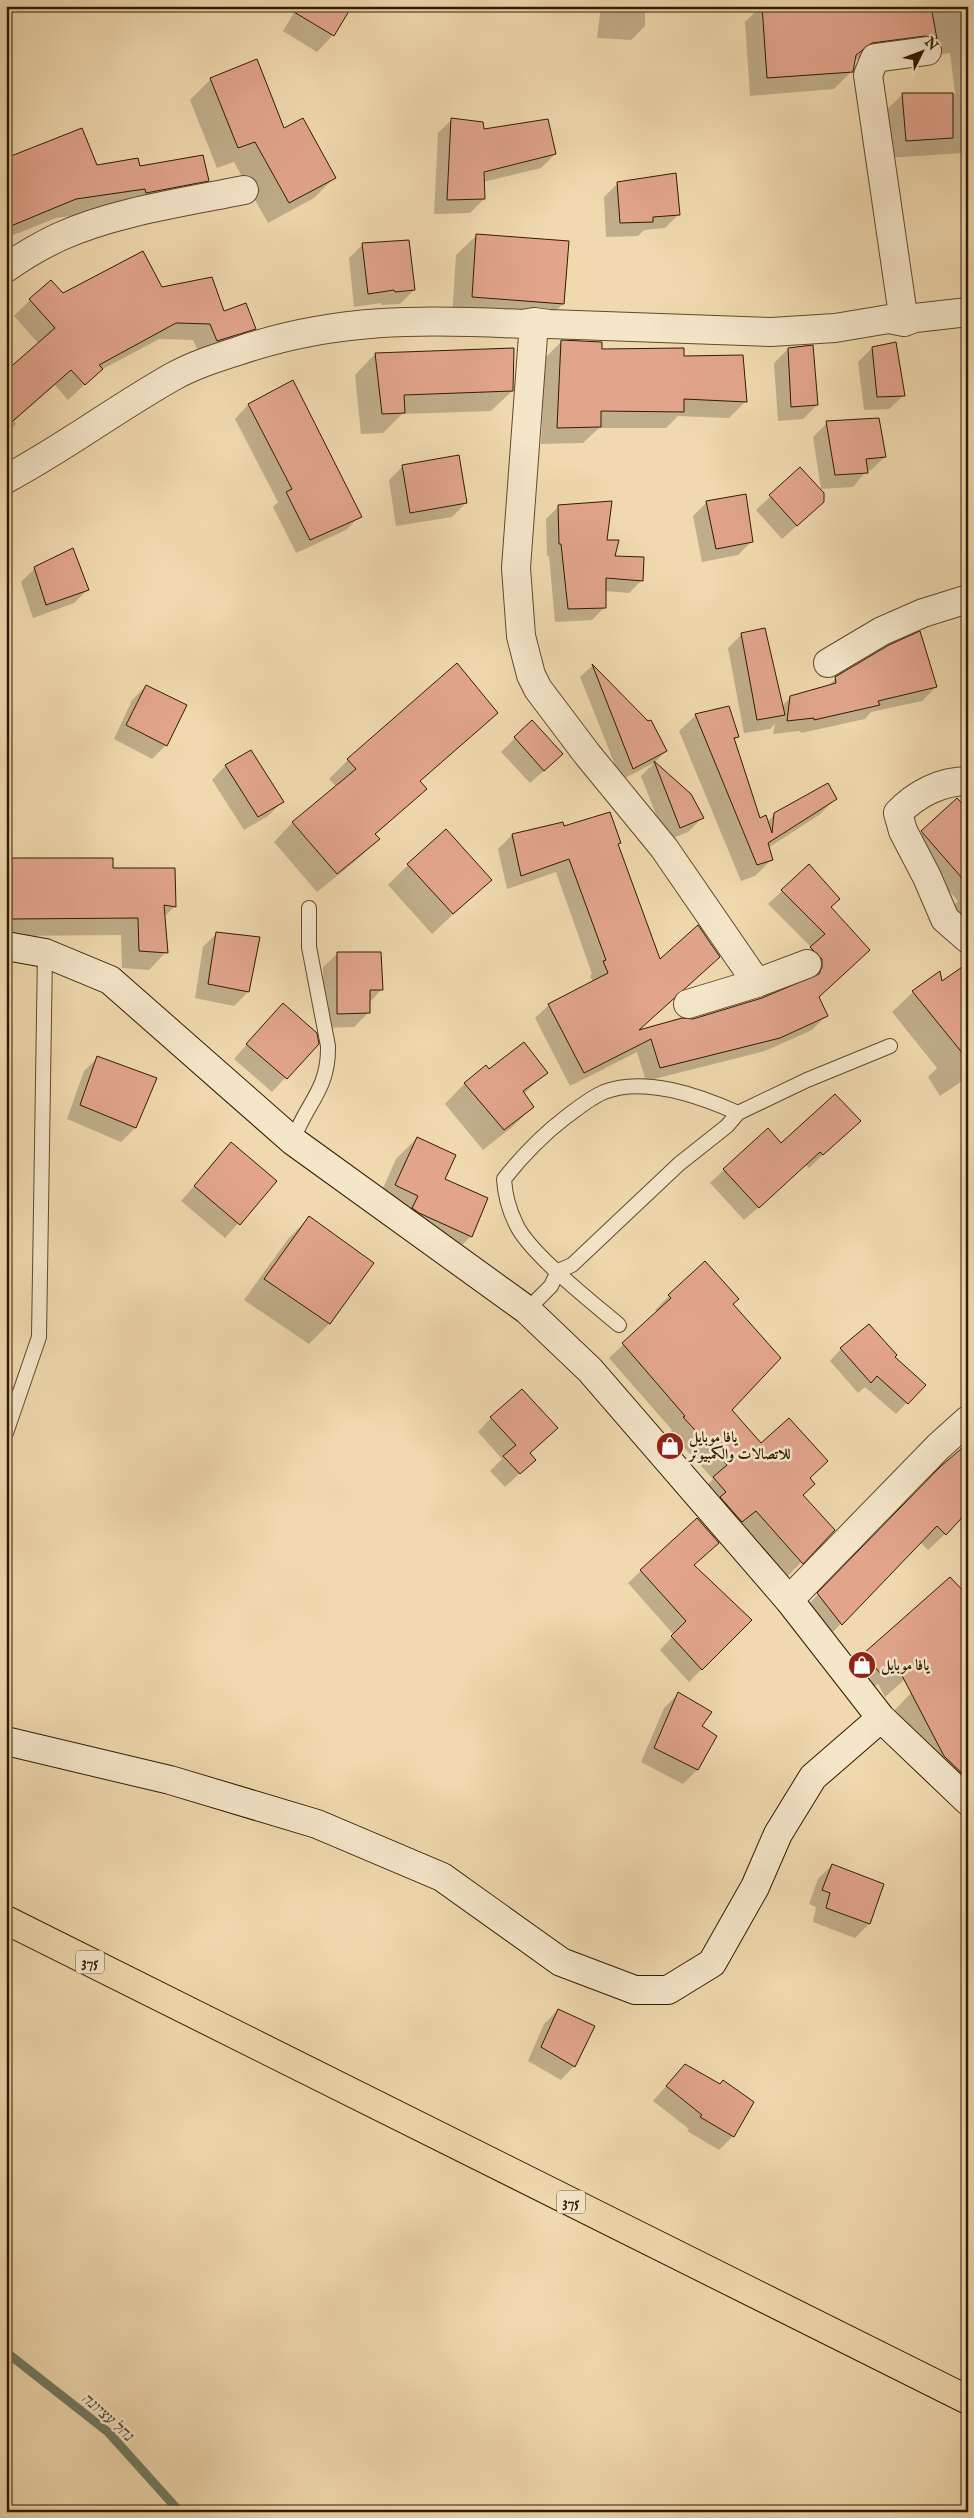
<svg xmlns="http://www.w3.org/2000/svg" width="974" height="2518" viewBox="0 0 974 2518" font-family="'IM FELL English',Amiri,'Frank Ruhl Libre',serif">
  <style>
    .shadow { fill: #0003 }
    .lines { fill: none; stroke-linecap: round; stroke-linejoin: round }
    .stream { stroke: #707b64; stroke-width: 9 }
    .building { fill: #e2a58c; stroke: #2f1b00 }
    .service-casing { stroke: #5f4a2c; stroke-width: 16 }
    .minor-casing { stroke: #5f4a2c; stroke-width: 30 }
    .secondary-casing { stroke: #2f1b00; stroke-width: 30 }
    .primary-casing { stroke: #2f1b00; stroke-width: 30 }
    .service { stroke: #f5e6ca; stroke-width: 14 }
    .minor { stroke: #f5e6ca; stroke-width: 28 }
    .secondary { stroke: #f5e6ca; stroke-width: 28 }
    .primary { stroke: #f0d9ae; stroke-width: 28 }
    .labels { text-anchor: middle; stroke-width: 5; stroke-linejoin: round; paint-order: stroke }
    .shield { fill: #f5e6ca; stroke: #6a583d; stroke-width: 1 }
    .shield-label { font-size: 14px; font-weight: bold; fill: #2f1b00 }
    .poi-label { font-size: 15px; font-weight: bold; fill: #2f1b00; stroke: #f5e6ca; text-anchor: start }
    .water-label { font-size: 16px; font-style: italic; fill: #4f4b32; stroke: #f5e6ca }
  </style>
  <rect width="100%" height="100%" fill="#f0d9ae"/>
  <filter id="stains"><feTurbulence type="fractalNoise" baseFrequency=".004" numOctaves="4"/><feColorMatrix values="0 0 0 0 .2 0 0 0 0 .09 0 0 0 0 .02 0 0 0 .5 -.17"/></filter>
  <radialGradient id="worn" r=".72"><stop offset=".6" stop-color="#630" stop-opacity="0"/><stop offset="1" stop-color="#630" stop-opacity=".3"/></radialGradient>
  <path class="shadow" d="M298,6l35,29 -16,17 -34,-21z
    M601,6h44v20l-14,14 -34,-2z
    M761,6h207v163h-4l-2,-16 -74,5 -4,-46 18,-17 53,-1 -5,-41 -30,5 -14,-5 -52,7 -2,11 -18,18 -84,7 -5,-74z
    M257,61l27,69 50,48 -20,20 -46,25 -34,-61 -17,6 -27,-68 21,-21z
    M452,119l30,12 73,23 -14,14 -58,14 1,17 -14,14 -36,1 4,-81z
    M6,158l90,9 43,1 68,13 -19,19 -132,18 -50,20z
    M618,183l61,31 -14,14 -21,2 -6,6 -32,1 -2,-40z
    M477,235l86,69 -21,20 -90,-6 4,-63z
    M363,244l51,46 -14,14 -19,1v-2l-27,4 -5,-49z
    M161,288l62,25 32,16 -16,16 -38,12 -8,-17 -34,-1 -60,32 -31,29 -13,-15 -41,36 2,3 -10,11v-61l33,-30 -25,-28 16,-16 33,-5z
    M562,341l39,9 81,7 64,44 -17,17 -51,-2 -12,12h-67l-16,15 -42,1 4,-86z
    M872,348l31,48 -14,13 -25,1 -6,-48z
    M513,349l-1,42 -21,20 -89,3 -19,19 -22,1 -6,-59 20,-21z
    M788,349l29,56 -14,14 -25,2 -4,-58z
    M248,405l112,111 -14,14 -50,23 -23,-46 5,-5 -43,-83z
    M827,423l58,34 -14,13 -5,1 -13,16 -32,2 -8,-52z
    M403,466l63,37 -14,14 -56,9 -7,-46z
    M800,469l8,47 -26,23 -26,-29z
    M707,502l45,39 -14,14 -36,7 -9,-46z
    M559,506l46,35 8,16 29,23 -13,13 -24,-2v16l-13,13 -37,2 -6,-66h-2l-1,-37z
    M35,568l53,21 -14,14 -41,15 -12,-36z
    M742,634l40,72 9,-9 36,-10 9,-9 100,9 -14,14 -51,11 -6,7 -64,14 -1,-2 -27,3 2,-10 -5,5 -26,4 -16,-85z
    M592,666l56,57 18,28 -12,12 36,32 12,23 -14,14 -22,9 -25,-65 13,-13 -33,17 -41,-103z
    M146,686l20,59 -14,14 -38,-20 18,-39z
    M497,713l-78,69 6,7 -50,46 3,4 -19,19 -42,34 -43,-50 18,-19 45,-36 -8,-8 19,-19z
    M696,715l42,21 -4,4 25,80 8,2 8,-8 61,-16 -17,17 -51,33 4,11 -17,17 -14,5 -62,-150z
    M532,721l15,47 -17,15 -29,-31z
    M250,751l32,51 -14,14 -24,14 -32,-50 13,-14z
    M957,800l11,12v118l-19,-20 9,-9 -49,-56z
    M562,824l1,4 57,14 -3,3 19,186 57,-11 69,-21 47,-19 -1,-7 -10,-11 14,-14 -44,-44 14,-13 86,59 -50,47 8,19 -14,14 -47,21 -119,30 -9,-29 -67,34 -35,-68 14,-13 44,-23 -3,-6 2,-2 -36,-102 -49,17 -9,-40 14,-14z
    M12,859l100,10 63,37 -11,11 2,35 -17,18 -27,-2 -1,-33 -115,1v-71z
    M408,865l82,15 -58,54 -44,-49z
    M217,933l31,59 -14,14 -39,-8 8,-51z
    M337,954l44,36 -12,13 -1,10 -14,14 -31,1v-61z
    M968,965v112l-28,19 -12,-19 9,-9 -45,-56 21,-20 29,-9z
    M269,1019l48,25 -45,48 -38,-33z
    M98,1057l57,22 -20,49 -14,14 -54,-23 17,-48z
    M488,1071l58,1 -22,22 9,13 -21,20 -29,23 -38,-46 20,-21z
    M859,1121l-50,47 -3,-3 -62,55 -34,-37 14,-13 57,-26z
    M417,1138l54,98 -21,21 -75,-51 21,-47z
    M231,1144l44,37 -50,57 -44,-37z
    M309,1218l63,46 -43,60 -20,20 -65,-44 44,-61z
    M669,1296l62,9 -1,105 31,34 47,34 -6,17 31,35 -45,46 -46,-52 -14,11 -28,-43 13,-13 -43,-47 2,-2 -63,-72 49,-46 -3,-2z
    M841,1349l52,8 31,28 -28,29 -31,-27 -7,6 -28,-32z
    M491,1418l65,10 -27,26 5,6 -29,27 -15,-16 12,-12 -24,-27z
    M925,1484l20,50 -17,16 -8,-8 -95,98 -23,-29z
    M692,1566l58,54 -61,62 -29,-32 14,-15 -46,-52 13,-12z
    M960,1630l-75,67 -7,-13 -14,11 -18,-23 19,-18z
    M968,1664v113l-29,15 -48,-78 20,-21z
    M678,1694l22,33 15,9 -18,34 -14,14 -42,-22 23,-54z
    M832,1865l50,19 -13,40 -14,14 -42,-16 3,-15 -7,-3 9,-25z
    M558,2010l16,56 -13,14 -33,-19 16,-37z
    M685,2065l48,71 -14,14 -32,-19 2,-2 -36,-28z"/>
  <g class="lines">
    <path class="stream" d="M6,2352l102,80 72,80"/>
  </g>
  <path class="building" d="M284,6h68l-18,30z
    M762,6h169l6,33 -12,-3 -53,7 -16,12 -3,17 -86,6z
    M257,59l27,69 19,-10 33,60 -47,25 -34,-61 -17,6 -28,-70z
    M902,93h51v45l-47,3z
    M451,118l32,4 1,7 64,-10 8,35 -72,18 1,27 -38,1z
    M82,128l15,37 41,-7 2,8 63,-11 6,26 -63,12 -1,-4 -69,10 -70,29v-70z
    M676,173l4,42 -27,2v5l-33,1 -3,-41z
    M476,234l93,7 -5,63 -92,-7z
    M409,240l6,50 -20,2 -1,-2 -26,4 -6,-51z
    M143,251l19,36 50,-10 12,34 22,-8 10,26 -39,12 -7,-17 -34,-1 -77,42 4,4 -18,16 -14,-15 -65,57v-56l49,-43 -26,-29 22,-19 12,13z
    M561,340l41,2v7l82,-1v8l59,-1 4,47 -63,-3v13l-83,-1v16l-44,1z
    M896,342l9,54 -28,1 -5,-50z
    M813,345l5,60 -27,2 -3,-59z
    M514,348l-1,43 -109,4 1,18 -23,1 -7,-61z
    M293,380l69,137 -52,23 -24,-48 6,-3 -44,-85z
    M879,418l7,39 -20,2 2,14 -33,2 -9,-54z
    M459,455l8,48 -57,10 -8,-48z
    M800,467l24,26v9l-27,24 -28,-31z
    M746,494l7,48 -37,7 -10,-48z
    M612,501l-5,39h12l-4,16 29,1 -1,24 -37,-3v30l-38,1 -7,-65h-2l-1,-39z
    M73,548l16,42 -43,15 -12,-38z
    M765,628l20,87 -28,5 -16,-87z
    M920,631l17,56 -59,14 2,4 -66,15v-2l-27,3 3,-25 46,-13 -1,-6 54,-32z
    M457,663l41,50 -78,68 7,8 -52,45 5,5 -43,35 -45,-52 64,-53 -9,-10z
    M592,664l56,57 3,-1 16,31 -34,18z
    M146,685l41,20 -20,41 -41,-21z
    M729,706l10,31 -5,1 26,80 6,-3 6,18 2,-20 54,-30 9,16 -69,44 5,17 -16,5 -62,-151z
    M532,720l31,34 -19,17 -30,-34z
    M251,750l33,52 -26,15 -33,-52z
    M654,761l37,33 13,24 -24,10z
    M957,798l11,12v75l-47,-54z
    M610,812l11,31 -3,1 42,115 38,-34 22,32 -81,73 43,-12 11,1 69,-21 57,-24 3,-7v-8l-12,-12 15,-13 -44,-44 28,-26 31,35 -9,8 39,43 -51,47 9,19 -48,22 -120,30 -9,-29 -67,34 -36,-69 60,-31 -5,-12 3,-1 -37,-101 -48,17 -9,-42 51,-12 1,4z
    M446,829l46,51 -39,34 -46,-50z
    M12,858h101v10h62l1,39 -12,-2 4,48 -29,-2 -1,-33 -126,1z
    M216,932l44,5 -11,55 -41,-8z
    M337,952h44l2,38h-13v23l-33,1z
    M968,963v97l-56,-69 28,-20 2,10z
    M283,1003l34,30 2,11 -32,35 -41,-35z
    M524,1042l24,31 -25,18 11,16 -30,23 -40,-47 22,-18 3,4z
    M97,1056l60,22 -21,50 -56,-23z
    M835,1094l26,27 -38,34 -3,-3 -61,56 -36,-39 45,-41 13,15z
    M417,1137l39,18 -11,24 43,19 -16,39 -53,-24 -7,-5 6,-12 -23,-11z
    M231,1142l46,39 -37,44 -46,-39z
    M309,1216l65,47 -44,61 -66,-45z
    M705,1261l34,38 -6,5 48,54 -49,52 29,33 28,-25 39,43 -18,17 5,6 -12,11 32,35 -32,34 -47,-53 -14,11 -22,-25 6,-5 -13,-15 14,-12 -44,-48 2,-1 -63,-73 49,-45 -3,-3z
    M869,1324l28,31 -2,2 31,28 -18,19 -31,-28 -6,7 -31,-35z
    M522,1389l36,39 -28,25 6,7 -16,14 -17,-18 13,-11 -26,-28z
    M968,1443v68l-22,24 -9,-9 -95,99 -25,-32 124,-127z
    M697,1518l22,25 -25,22 58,55 -50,50 -31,-34 15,-15 -46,-51z
    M950,1577l18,19v183l-24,-23 -47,-90 -14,11 -19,-24z
    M678,1692l34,20 -10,14 15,10 -19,34 -44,-22z
    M832,1864l52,20 -14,40 -44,-16 4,-15 -8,-3z
    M558,2009l37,17 -20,41 -34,-20z
    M685,2064l35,20 3,-4 31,22 -20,35 -34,-20 2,-2 -36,-29z"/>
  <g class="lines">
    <defs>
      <path id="service" d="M293,1141c12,-37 36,-50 35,-95l-19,-99v-39
        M527,1310l24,-24 7,-15 14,-6 107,-101 48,-38 11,-13 69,-33 83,-34
        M619,1325c-26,-22 -90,-72 -103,-101 -7,-14 -11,-29 -12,-45 19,-24 37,-43 62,-62 12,-9 24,-19 38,-25 41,-16 96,4 134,21
        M6,1433l33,-96 6,-384"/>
      <path id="minor" d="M6,268c17,-12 34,-22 53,-31 55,-25 126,-35 185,-47
        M534,322l-18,246 5,68 10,39 7,14 49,65 77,94 93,135
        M904,322l-36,-247 7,-17 52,-7
        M6,479c58,-31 111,-71 168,-103 20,-11 42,-18 64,-25 96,-33 184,-32 284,-27l12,-2 15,2 222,8 64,-4 54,-9 15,3 11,-4 53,-6
        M828,663l54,-32 41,-18 45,-14
        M968,781c-27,0 -52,13 -70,32l5,18 24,46 18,42 23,20
        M688,1004l69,-21 50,-19
        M789,1600l149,-153 30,-27"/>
      <path id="secondary" d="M6,946l39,7 65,27 183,161 234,169 63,60 199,230 92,118
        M6,1741l164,39 147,44 125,53 119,85 74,28h33l44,-27 43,-76 23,-53 35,-57 68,-59 87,83"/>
      <path id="primary" d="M6,1920l962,480"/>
    </defs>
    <use href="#service" class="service-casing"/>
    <use href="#minor" class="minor-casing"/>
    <use href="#secondary" class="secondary-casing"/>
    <use href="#primary" class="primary-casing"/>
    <use href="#service" class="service"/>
    <use href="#minor" class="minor"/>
    <use href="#secondary" class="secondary"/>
    <use href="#primary" class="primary"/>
  </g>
  <defs>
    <symbol id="shop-disc" viewBox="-11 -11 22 22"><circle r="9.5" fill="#8f2418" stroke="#f5e6ca"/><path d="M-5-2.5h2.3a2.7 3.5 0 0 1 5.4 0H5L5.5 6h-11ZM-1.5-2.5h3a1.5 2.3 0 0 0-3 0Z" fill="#fff"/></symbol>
  </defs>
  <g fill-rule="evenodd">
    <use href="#shop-disc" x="654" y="1430" width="32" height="32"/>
    <use href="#shop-disc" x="846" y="1649" width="32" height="32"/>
  </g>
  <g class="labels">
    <g class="shield">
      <rect x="76" y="1950.5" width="28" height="23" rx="4"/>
      <rect x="557" y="2190.5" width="28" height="23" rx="4"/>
    </g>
    <g class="shield-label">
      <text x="90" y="1967">375</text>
      <text x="571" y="2207">375</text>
    </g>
    <g class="poi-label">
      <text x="689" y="1442">يافا موبايل<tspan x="689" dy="17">للاتصالات والكمبيوتر</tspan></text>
      <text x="881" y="1670">يافا موبايل</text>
    </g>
    <g class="water-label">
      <text transform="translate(108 2416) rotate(42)" y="6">נחל עציונה</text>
    </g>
  </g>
  <rect width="974" height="2518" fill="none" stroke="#f0d9ae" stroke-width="25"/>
  <rect x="8" y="8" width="959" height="2503" fill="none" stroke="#2f1b00" stroke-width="2.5"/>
  <rect x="12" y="12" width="949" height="2493" fill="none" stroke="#2f1b00"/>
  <g transform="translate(922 52) rotate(48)" stroke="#f5e6ca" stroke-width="4" paint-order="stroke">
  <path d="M0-4L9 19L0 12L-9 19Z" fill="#2f1b00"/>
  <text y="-8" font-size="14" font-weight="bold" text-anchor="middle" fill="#2f1b00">N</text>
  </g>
  <rect width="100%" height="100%" filter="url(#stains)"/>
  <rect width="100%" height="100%" fill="url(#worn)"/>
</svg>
